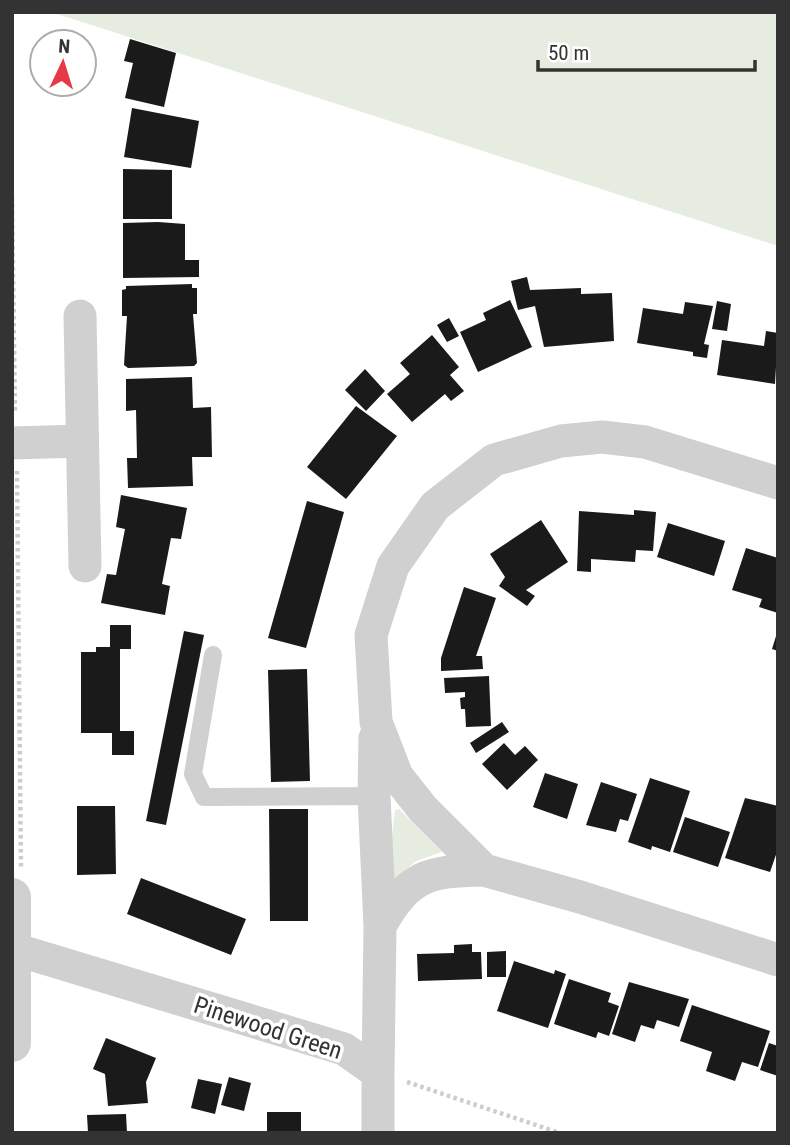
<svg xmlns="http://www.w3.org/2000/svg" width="790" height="1145" viewBox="0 0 790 1145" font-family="'Roboto Condensed',sans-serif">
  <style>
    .green { fill: #e6ecdf }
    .building { fill: #1a1a1a }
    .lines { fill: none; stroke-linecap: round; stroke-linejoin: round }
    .path { stroke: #cdcdcd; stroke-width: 4.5; stroke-dasharray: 3.5 3.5; stroke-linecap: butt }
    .service { stroke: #d0d0d0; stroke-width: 18 }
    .minor { stroke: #d0d0d0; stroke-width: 33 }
    .tertiary { stroke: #d0d0d0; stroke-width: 38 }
    .labels { text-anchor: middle; stroke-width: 7; stroke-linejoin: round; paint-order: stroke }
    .street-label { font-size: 24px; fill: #333; stroke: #fff }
  </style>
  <rect width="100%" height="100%" fill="#fff"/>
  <path class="green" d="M51,12h727v234z
    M399,809l43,43 -26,9 -30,26 9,-77z"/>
  <path class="building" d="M130,39l46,14 -12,54 -39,-9 8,-35 -9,-2z
    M132,108l67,13 -8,47 -67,-11z
    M123,169l49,1v49h-49z
    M158,222l27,2v36h14v17l-76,1v-55z
    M527,277l3,13 51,-2v6l31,-1 2,48 -70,6 -9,-41 -17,4 -7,-29z
    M192,284v4h5v26h-4l4,49 -3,3 -66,2 -4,-3 3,-49h-5v-26l4,-1v-3z
    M510,300l22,47 -54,25 -18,-40 26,-12 -3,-7z
    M717,301l14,3 -4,27 -15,-2z
    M685,302l28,4 -9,38 5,1 -2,13 -14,-2v-4l-56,-9 6,-35 40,6z
    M449,318l10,18 -12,6 -10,-17z
    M766,331l12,2 -3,51 -58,-9 5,-35 42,6z
    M432,335l27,32 -9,8 14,16 -13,10 -6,-7 -33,28 -25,-28 23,-20 -10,-11z
    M365,369l20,22 -19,20 -21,-21z
    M192,377l1,31 18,-1 1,50h-20l1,29 -65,2 -1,-30h10l-1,-48 -10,1v-32z
    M356,406l41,30 -51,63 -39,-32z
    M121,495l66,13 -6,31 -10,-1 -9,46 8,2 -5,29 -64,-12 6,-29 9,1 9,-46 -9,-2z
    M307,501l37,11 -38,136 -38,-10z
    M634,510l22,2 -3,39 -17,-1 -1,12 -44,-3v13l-14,-1 2,-60 55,4z
    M541,520l27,42 -42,28 9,6 -8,10 -28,-20 6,-9 -15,-23z
    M668,523l57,18 -11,35 -57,-19z
    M746,548l32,10v55l-19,-6 3,-8 -30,-9z
    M464,587l32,11 -20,58h6l1,13 -42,2v-13z
    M110,625h21v24h-11v82h14v24h-22v-22h-31v-81h15v-5h14z
    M184,631l20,4 -38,190 -20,-4z
    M777,633h1v18l-6,-2z
    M307,669l3,112 -39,1 -3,-112z
    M489,676l2,50 -25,1 -1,-18h-4l-1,-11 5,-1v-5l-20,1 -1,-15z
    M502,722l7,10 -33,21 -6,-10z
    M504,743l11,12 10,-9 13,14 -31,30 -25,-26z
    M545,773l33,11 -11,35 -34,-12z
    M650,778l40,13 -20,61 -18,-6 -1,4 -23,-8z
    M601,782l36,12 -9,27 -8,-2 -4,13 -30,-7z
    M745,798l33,8v43l-8,23 -45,-14z
    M77,806h38l1,68 -39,1z
    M269,809h39v112h-38z
    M685,817l45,15 -12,35 -45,-15z
    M141,878l105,41 -15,36 -104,-41z
    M472,944v8h9l1,27 -64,2 -1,-27 37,-1v-8z
    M506,951v26h-19v-25z
    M514,961l40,13 1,-4 11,4 -18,54 -51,-17z
    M569,979l42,14 -3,9 11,4 -10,30 -11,-4 -2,6 -42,-14z
    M629,982l60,17 -10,28 -22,-7 -3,9 -13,-4 -6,17 -23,-8z
    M692,1005l78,26 -12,36 -16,-5 -7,19 -29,-10 6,-19 -32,-11z
    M106,1038l50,20 -10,24 2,21 -40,3 -3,-32 -12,-5z
    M769,1043l9,3v30l-18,-6z
    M229,1077l22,6 -7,28 -23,-6z
    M198,1079l24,5 -7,30 -24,-6z
    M267,1112h34v21h-34z
    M126,1114l1,19h-39l-1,-18z"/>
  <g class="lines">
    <path class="path" d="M12,197l3,216
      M17,471l4,397
      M407,1082l153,51"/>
    <path class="service" d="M213,655l-20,119 11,23 170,-1"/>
    <path class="minor" d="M80,316l5,250
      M12,443l70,-2
      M778,483l-133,-41 -43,-5 -41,4 -67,19 -59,46 -42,60 -22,69 5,87 21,54 26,33 61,61 96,27 198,63
      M380,926c29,-51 48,-55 104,-56
      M14,949l330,100 34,24 2,-147 -6,-130 1,-58
      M378,1073v60"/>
    <path class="tertiary" d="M12,897v146"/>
  </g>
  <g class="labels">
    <g class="street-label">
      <text transform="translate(268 1028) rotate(18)" y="8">Pinewood Green</text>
    </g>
  </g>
  <rect width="790" height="1145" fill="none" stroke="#333333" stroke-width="28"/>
  <g transform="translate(63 63) rotate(4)"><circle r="33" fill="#ffffff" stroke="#adadad" stroke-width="2"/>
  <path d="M0-5L12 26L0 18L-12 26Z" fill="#e63946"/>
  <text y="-10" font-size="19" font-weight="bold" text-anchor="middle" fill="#333333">N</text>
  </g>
  <path d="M538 60v10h217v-10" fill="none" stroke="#333333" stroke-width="3.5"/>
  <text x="548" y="60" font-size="21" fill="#333333" stroke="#ffffff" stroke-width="5" paint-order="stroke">50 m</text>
</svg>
